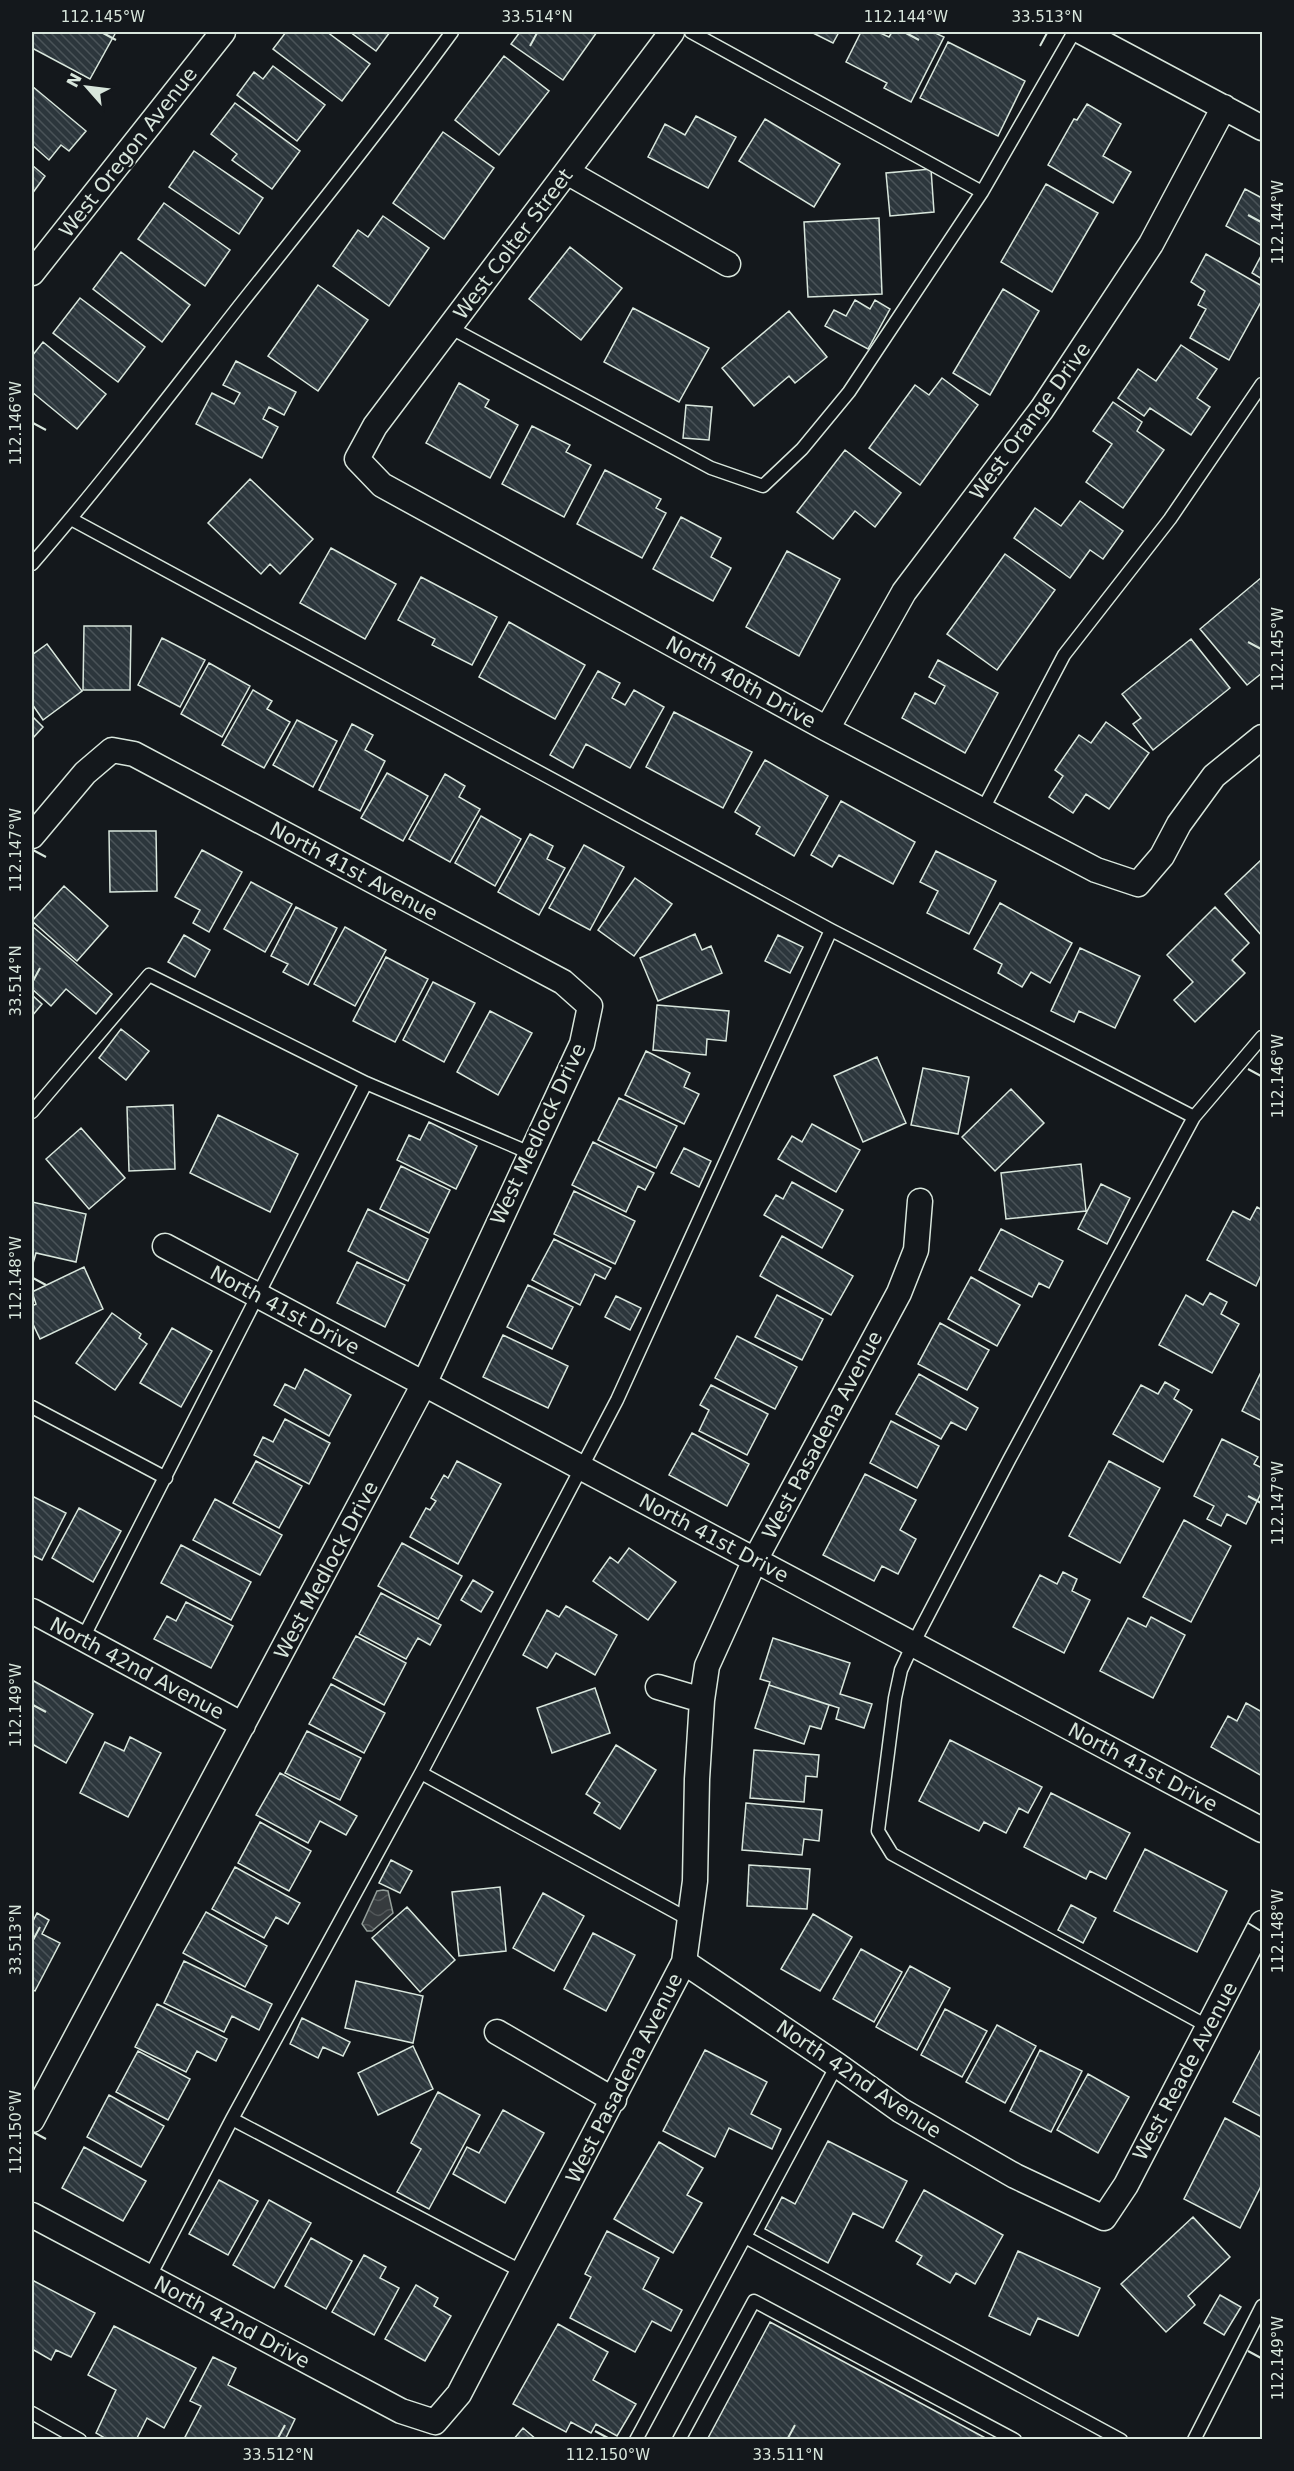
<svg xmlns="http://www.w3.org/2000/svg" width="1294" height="2471" viewBox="0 0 1294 2471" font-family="'DejaVu Sans',sans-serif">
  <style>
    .water { fill: url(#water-waves); stroke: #939e99; stroke-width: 1.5 }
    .building { fill: url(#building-back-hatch); stroke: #d8e6dc; stroke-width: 1.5 }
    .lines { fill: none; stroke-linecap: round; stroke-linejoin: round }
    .lane-casing { stroke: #d8e6dc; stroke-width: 15 }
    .street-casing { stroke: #d8e6dc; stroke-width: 27 }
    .lane { stroke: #14181c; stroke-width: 12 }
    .street { stroke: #14181c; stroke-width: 24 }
    .ticks { fill: none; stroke: #d8e6dc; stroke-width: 2 }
    .labels { text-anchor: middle; stroke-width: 4.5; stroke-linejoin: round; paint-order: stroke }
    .street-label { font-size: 20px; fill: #d8e6dc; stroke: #14181c }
    .neatline { fill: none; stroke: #d8e6dc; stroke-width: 2 }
    .ticks-label { font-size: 15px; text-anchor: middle; fill: #d8e6dc }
  </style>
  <defs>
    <pattern id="water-waves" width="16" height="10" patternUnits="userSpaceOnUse" patternTransform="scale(1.5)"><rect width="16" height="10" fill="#363b3e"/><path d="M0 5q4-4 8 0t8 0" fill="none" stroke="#525759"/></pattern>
    <pattern id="building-back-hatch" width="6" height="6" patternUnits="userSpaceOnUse" patternTransform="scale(1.5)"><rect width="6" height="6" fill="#2c363c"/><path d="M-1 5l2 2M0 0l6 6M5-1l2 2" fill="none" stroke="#4a5358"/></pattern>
  </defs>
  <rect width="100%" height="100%" fill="#14181c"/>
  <path class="water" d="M383,1890l5,1 5,22 -21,18h-5l-5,-7 15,-33z"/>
  <path class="building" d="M32,32h84l-26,47 -58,-31z
    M286,32h41l43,32 -28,37 -69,-52z
    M350,32h40l-14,19z
    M520,32h77l-34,48 -52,-36z
    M811,32h28l-6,11z
    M861,32h17l11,5 3,-5h41l11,5 -33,65 -27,-14 3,-5 -41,-21z
    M948,42l77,39 -27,55 -78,-38z
    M504,56l45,35 -50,64 -44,-35z
    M273,66l52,39 -28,36 -60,-46 17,-23 9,7z
    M32,86l54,45 -17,20 -8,-6 -12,15 -17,-15z
    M235,103l65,48 -28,38 -40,-29 5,-6 -26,-20z
    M1087,104l34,20 -18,32 28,16 -18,31 -65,-38 26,-46 3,1z
    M696,116l40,21 -28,51 -60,-31 17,-33 20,11z
    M765,119l75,45 -26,43 -75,-46z
    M443,132l51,36 -50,71 -51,-36z
    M194,151l69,47 -24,36 -70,-47z
    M32,165l13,11 -13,18z
    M931,169l3,43 -44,4 -4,-43z
    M1046,184l52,29 -46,79 -51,-30z
    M1245,189l17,9v48l-36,-20z
    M164,203l66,47 -25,36 -67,-47z
    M383,216l46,32 -40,58 -56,-40 25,-36 10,7z
    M879,218l3,76 -74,3 -4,-75z
    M570,247l52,41 -41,52 -52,-41z
    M121,252l69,53 -28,37 -69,-53z
    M1206,254l56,32v14l-33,60 -39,-22 16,-29 -8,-4 7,-14 -14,-9z
    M1262,254v25l-10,-6z
    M318,285l50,35 -50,71 -50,-35z
    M1003,289l36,22 -49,84 -37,-22z
    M80,298l65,49 -27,35 -65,-49z
    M855,300l15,9 5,-9 15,9 -22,40 -43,-23 9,-16 12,6z
    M633,308l76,40 -30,54 -75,-40z
    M789,311l38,46 -32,26 -6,-7 -35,30 -32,-38z
    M43,342l63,52 -29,35 -45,-37v-36z
    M1181,345l36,24 -20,29 13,9 -19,28 -41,-27 -6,8 -26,-18 20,-29 18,12z
    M236,361l60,31 -12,23 -15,-8 -6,12 15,8 -16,31 -66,-34 16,-31 22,11 6,-11 -17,-8z
    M942,378l36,27 -58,80 -51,-37 46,-63 14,10z
    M459,383l30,17 -4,7 33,18 -28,53 -64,-35z
    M1113,402l29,20 -5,9 27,19 -41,58 -37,-26 26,-38 -19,-13z
    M686,405l26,2 -3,33 -26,-2z
    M532,426l38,19 -4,7 25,13 -27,52 -62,-33z
    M845,450l56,43 -26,34 -20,-16 -22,28 -36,-27z
    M605,470l56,29 -5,9 10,5 -24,45 -65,-34z
    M250,479l63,60 -33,35 -10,-10 -9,10 -53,-51z
    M1080,501l43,30 -20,28 -13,-9 -20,28 -56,-40 21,-30 26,18z
    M681,517l40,21 -10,19 20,11 -18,33 -60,-32z
    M331,548l65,36 -31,55 -65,-36z
    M787,551l53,28 -41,77 -53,-29z
    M1005,554l50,36 -58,80 -50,-36z
    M421,577l76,40 -25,48 -40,-20 3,-6 -37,-19z
    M1262,577v96l-15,12 -47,-56z
    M509,622l76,43 -30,54 -76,-42z
    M84,626h47l-1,64h-47z
    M162,638l43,22 -25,47 -42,-22z
    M1191,639l39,49 -77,62 -20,-26 8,-6 -19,-24z
    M47,644l35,47 -39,29 -11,-16v-49z
    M938,660l60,33 -33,60 -63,-35 13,-25 20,11 10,-18 -16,-9z
    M209,663l41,23 -28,51 -41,-23z
    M598,671l22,12 -8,15 13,7 9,-15 30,17 -34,61 -44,-24 -13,24 -23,-13z
    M253,690l19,11 -5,8 23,13 -26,46 -42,-23z
    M674,712l78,40 -29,56 -77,-41z
    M32,716l11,11 -11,12z
    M297,720l40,21 -24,46 -40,-22z
    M1106,722l43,31 -40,56 -23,-15 -13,19 -24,-16 14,-21 -8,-6 24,-35 12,8z
    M352,724l21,11 -8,15 20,11 -25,50 -41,-21z
    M765,760l63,36 -34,60 -38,-22 4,-7 -25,-15z
    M387,773l41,23 -25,45 -42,-23z
    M445,774l20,12 -6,11 21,12 -30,53 -41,-23z
    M841,801l74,41 -22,42 -54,-29 -7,12 -21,-12z
    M481,816l40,23 -26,47 -40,-23z
    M109,831h47l1,60 -47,1z
    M530,834l23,12 -6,13 18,9 -26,47 -41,-23z
    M584,845l40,22 -34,63 -41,-22z
    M202,850l40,22 -33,60 -16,-9 7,-13 -25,-13z
    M936,851l60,30 -27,53 -42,-21 11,-22 -18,-9z
    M1261,860l1,2v74l-37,-42z
    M635,878l37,26 -38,52 -36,-26z
    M251,882l41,22 -27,48 -41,-23z
    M64,886l44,40 -31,35 -45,-40z
    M1000,903l72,40 -22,40 -19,-11 -9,15 -24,-14 4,-9 -28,-15z
    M296,907l41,21 -29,57 -25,-13 5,-8 -17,-8z
    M1215,907l34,36 -17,17 13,13 -50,49 -21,-22 19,-18 -26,-27z
    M32,926l80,68 -16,20 -30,-25 -15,17 -19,-17z
    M345,927l41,23 -31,56 -41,-22z
    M695,934l7,16 9,-4 11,27 -64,28 -18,-43z
    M184,935l26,15 -15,27 -27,-15z
    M778,935l25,12 -13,26 -25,-12z
    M1080,948l60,28 -25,52 -36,-17 -5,11 -23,-11z
    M386,957l42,22 -33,63 -42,-21z
    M433,982l42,21 -31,59 -41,-22z
    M32,995l10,9 -10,12z
    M657,1005l72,6 -3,30 -19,-2 -1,16 -53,-5z
    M490,1011l42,22 -34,62 -41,-23z
    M121,1029l28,22 -23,29 -27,-22z
    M646,1051l44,22 -6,14 15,7 -15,30 -59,-29z
    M877,1057l29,66 -43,19 -29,-66z
    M923,1068l46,9 -11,57 -47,-9z
    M1011,1089l33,34 -49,48 -33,-34z
    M619,1098l58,28 -21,42 -58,-28z
    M173,1105l2,64 -46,2 -2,-64z
    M218,1115l80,39 -28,58 -80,-39z
    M429,1122l48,24 -21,43 -59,-29 12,-25 11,5z
    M812,1124l48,26 -24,42 -58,-33 14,-23 10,6z
    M81,1128l44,50 -36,31 -43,-50z
    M593,1142l61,31 -9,17 -7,-4 -12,26 -54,-27z
    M684,1148l27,13 -12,26 -28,-14z
    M1081,1164l5,47 -80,8 -5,-46z
    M401,1166l49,24 -21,43 -49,-24z
    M792,1182l51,28 -21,38 -58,-33 12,-20 7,4z
    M1101,1184l29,14 -23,46 -29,-15z
    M574,1191l61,30 -20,43 -61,-30z
    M32,1202l54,12 -10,48 -40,-9 -4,14z
    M1257,1207l5,3v63l-6,13 -49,-26 26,-49 17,9z
    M368,1209l60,30 -20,42 -60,-30z
    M1001,1229l62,32 -14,27 -10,-5 -7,14 -53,-27z
    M782,1236l71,40 -22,39 -71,-39z
    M554,1239l57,29 -6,11 -10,-5 -15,31 -48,-25z
    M357,1262l48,23 -20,42 -48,-24z
    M84,1267l19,42 -63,30 -8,-17v-16l4,-2 -4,-12z
    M971,1277l49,28 -23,41 -49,-27z
    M528,1285l45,22 -21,42 -45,-22z
    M1210,1293l17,9 -6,12 18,10 -27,49 -53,-28 27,-50 17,10z
    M777,1295l46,24 -21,41 -47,-23z
    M616,1296l25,12 -11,22 -25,-13z
    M112,1313l29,21 -2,4 8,6 -32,46 -39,-27z
    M940,1323l49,27 -22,40 -49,-26z
    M172,1328l40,23 -31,56 -41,-24z
    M503,1335l65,31 -20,42 -65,-31z
    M737,1336l60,31 -22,42 -60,-31z
    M305,1369l46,26 -22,41 -55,-31 11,-21 10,5z
    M1262,1370v51l-20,-10z
    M919,1374l59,34 -12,22 -15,-8 -10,17 -45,-25z
    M1165,1382l14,8 -5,9 18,11 -29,52 -50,-28 28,-49 17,9z
    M711,1385l57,29 -21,41 -48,-24 10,-21 -9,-5z
    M285,1419l45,24 -21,41 -55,-29 9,-18 10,5z
    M891,1421l48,25 -22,42 -47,-25z
    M692,1433l57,31 -22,42 -58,-31z
    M1222,1439l36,18 -4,7 8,4v23l-16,33 -19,-10 -6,12 -14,-7 7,-13 -20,-10z
    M256,1461l46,25 -23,42 -46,-25z
    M457,1461l44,23 -43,80 -48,-27 16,-29 4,2 6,-9 -5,-3 13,-23 4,3z
    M1109,1461l51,27 -40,75 -51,-27z
    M865,1474l51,26 -16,30 16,9 -18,35 -16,-8 -8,15 -51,-26z
    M32,1496l34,17 -24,47 -10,-5z
    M215,1499l67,36 -22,40 -67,-35z
    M79,1508l42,23 -28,51 -41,-24z
    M1184,1520l47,26 -40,76 -48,-25z
    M402,1543l60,33 -24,43 -60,-33z
    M181,1545l70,37 -20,38 -70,-37z
    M629,1548l47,34 -28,38 -55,-39 17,-24 8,6z
    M1063,1572l14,7 -5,12 18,9 -26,53 -51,-26 27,-52 17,9z
    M473,1580l20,12 -12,20 -20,-12z
    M381,1593l60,32 -11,20 -12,-7 -12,21 -47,-25z
    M186,1602l47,24 -22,42 -57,-29 13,-23 9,5z
    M566,1606l51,29 -22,40 -39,-22 -9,15 -24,-13 24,-45 12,7z
    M1151,1617l34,18 -32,63 -53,-27 28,-53 18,9z
    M356,1636l50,27 -22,42 -51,-27z
    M773,1638l77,25 -10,31 32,10 -8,24 -28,-9 3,-11 -70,-23 1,-3 -10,-3z
    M32,1680l61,34 -27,49 -34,-19z
    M331,1684l54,29 -21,40 -55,-29z
    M769,1685l60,20 -8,24 -11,-3 -6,18 -49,-16z
    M595,1688l15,45 -58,20 -15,-45z
    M1246,1703l16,9v64l-51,-29 17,-31 9,5z
    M307,1731l54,27 -21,42 -55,-27z
    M130,1737l31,16 -33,64 -48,-24 25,-51 19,9z
    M950,1740l92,47 -14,26 -9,-5 -13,25 -22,-11 -5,9 -60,-30z
    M616,1745l40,25 -36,59 -26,-16 6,-10 -14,-9z
    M754,1750l65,5 -2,22 -11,-1 -2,26 -54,-4z
    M280,1773l77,43 -11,19 -26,-14 -12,22 -52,-28z
    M1051,1793l79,40 -24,46 -16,-8 -4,8 -62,-32z
    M746,1803l76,7 -3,31 -15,-2 -2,16 -60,-5z
    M260,1822l51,29 -22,40 -51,-28z
    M1145,1849l82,42 -30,61 -83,-41z
    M391,1860l21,11 -12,22 -21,-10z
    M749,1865l61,4 -3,40 -60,-3z
    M235,1867l65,36 -12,21 -12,-7 -12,21 -52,-29z
    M500,1887l6,64 -47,5 -7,-64z
    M543,1893l41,23 -30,55 -41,-23z
    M1071,1905l25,13 -13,25 -25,-13z
    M407,1907l48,53 -35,32 -48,-54z
    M206,1912l61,34 -22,41 -62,-34z
    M37,1913l12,7 -7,14 18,9 -25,48 -3,-2v-66z
    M813,1914l39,23 -32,54 -39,-22z
    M593,1933l42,22 -29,56 -42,-22z
    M861,1949l41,23 -28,50 -41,-23z
    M184,1961l88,43 -13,26 -27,-14 -8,16 -60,-29z
    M910,1966l40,22 -33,62 -41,-23z
    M356,1981l67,15 -10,47 -68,-15z
    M157,2004l70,35 -11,22 -19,-10 -11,21 -51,-25z
    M945,2009l42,22 -25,46 -41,-22z
    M302,2018l48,24 -7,14 -20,-9 -5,11 -28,-14z
    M997,2025l39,21 -31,57 -39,-21z
    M413,2046l20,43 -55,26 -20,-42z
    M1262,2047v70l-29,-15z
    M705,2050l62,32 -16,32 30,15 -9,20 -43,-21 -14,29 -52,-26z
    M1040,2050l42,21 -31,61 -41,-21z
    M138,2051l52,28 -22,41 -52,-28z
    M1088,2074l41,23 -31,56 -41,-23z
    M438,2092l42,23 -51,94 -32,-17 24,-43 -10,-6z
    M109,2095l55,31 -23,41 -54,-30z
    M503,2110l41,23 -39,70 -52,-29 14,-27 12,6z
    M1225,2118l37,20v46l-22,44 -56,-29z
    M828,2141l79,40 -24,47 -30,-15 -25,50 -63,-34 17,-32 13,7z
    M659,2142l44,26 -16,27 15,8 -29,50 -59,-34z
    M84,2147l62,34 -23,40 -61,-33z
    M219,2180l39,21 -30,54 -39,-21z
    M924,2190l79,45 -28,49 -19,-11 -6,10 -33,-19 5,-8 -26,-15z
    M269,2200l42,23 -37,65 -41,-23z
    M1193,2217l37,40 -42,39 7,9 -29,27 -45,-48z
    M607,2231l52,27 -16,31 39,21 -11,21 -19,-10 -17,31 -65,-34 21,-41 -6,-3z
    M311,2238l41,23 -26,48 -41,-23z
    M1018,2251l82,37 -22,48 -40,-18 -8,17 -41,-19z
    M364,2255l22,12 -6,11 19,10 -25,47 -42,-23z
    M32,2280l63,33 -24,44 -15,-7 -5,10 -19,-11z
    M416,2285l22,13 -4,8 17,10 -26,45 -40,-22z
    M1220,2295l21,12 -17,28 -20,-12z
    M770,2322l219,118h-282z
    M558,2324l50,28 -15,28 43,24 -19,32 -21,-12 -5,9 -20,-11 -5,10 -53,-28z
    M114,2326l82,42 -32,60 -17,-10 -11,22h-28l-12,-7 20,-43 -28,-15z
    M213,2357l23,11 -8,17 67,34 -10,21 -101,-1 17,-33 -11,-5z
    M523,2428l14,12h-24z"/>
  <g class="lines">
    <defs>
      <path id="lane" d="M691,32l291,160
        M451,328l260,140 52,18 39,-37 47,-57 133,-200 92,-160
        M71,519l760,411 363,187
        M32,564c72,-83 140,-172 208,-259 72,-90 144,-180 212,-273
        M983,809l81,-154 106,-136 92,-135
        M32,1112l117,-137 217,108 164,70
        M32,1407l134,71
        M83,1638l283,-555
        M421,1773l269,147
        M1209,2027l-317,-173 -14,-23 17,-133 6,-28 12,-26 96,-184 185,-343 68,-80
        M232,2119l291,153
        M745,2237l376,203
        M149,2278l83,-159 189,-346 196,-373 214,-470
        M32,2413l48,27
        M636,2440l201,-375
        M679,2440l75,-139 261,139
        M1194,2440l68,-134"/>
      <path id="street" d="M672,32l-297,394 -18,33 25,26 445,244 269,141 42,14 24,-28 17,-32 35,-48 48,-39
        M1082,32l180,96
        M567,172l161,92
        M32,273l191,-241
        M827,729l77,-137 138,-183 109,-165 73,-137
        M32,836l53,-63 27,-23 22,4 429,228 27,24 -8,38 -158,340 -392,736
        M165,1246l1097,584
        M32,1611l211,114
        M658,1687l44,13
        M684,1962l153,103 63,45 115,66 89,42 22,-33 136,-262
        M497,2032l117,68
        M32,2215l369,196 34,11 24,-28 225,-432 11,-81 2,-102 5,-79 5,-34 48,-106 144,-267 17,-43 4,-49"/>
    </defs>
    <use href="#lane" class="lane-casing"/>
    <use href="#street" class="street-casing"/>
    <use href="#lane" class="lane"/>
    <use href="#street" class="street"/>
  </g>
  <path class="ticks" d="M103,33l13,7M906,33l13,7M530,46l7,-13M1040,46l7,-13M1248,215l13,7M33,423l13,7M1248,642l13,7M33,850l13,7M33,981l7,-13M1248,1069l13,7M33,1278l13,7M1248,1496l13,7M33,1705l13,7M1248,1923l13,8M33,1940l7,-13M33,2132l13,7M1248,2351l13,7M595,2431l13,7M278,2438l7,-13M788,2438l7,-13"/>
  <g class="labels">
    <g class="street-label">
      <text transform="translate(128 152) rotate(-52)" y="7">West Oregon Avenue</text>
      <text transform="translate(513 244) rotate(-53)" y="7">West Colter Street</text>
      <text transform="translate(1030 421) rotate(-54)" y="7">West Orange Drive</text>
      <text transform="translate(741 682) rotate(29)" y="7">North 40th Drive</text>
      <text transform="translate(354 871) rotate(28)" y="7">North 41st Avenue</text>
      <text transform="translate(538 1134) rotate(-65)" y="7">West Medlock Drive</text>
      <text transform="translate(285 1310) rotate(28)" y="7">North 41st Drive</text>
      <text transform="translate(822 1435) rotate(-62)" y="7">West Pasadena Avenue</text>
      <text transform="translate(714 1538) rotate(28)" y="7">North 41st Drive</text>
      <text transform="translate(326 1570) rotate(-62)" y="7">West Medlock Drive</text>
      <text transform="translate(137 1668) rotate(28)" y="7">North 42nd Avenue</text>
      <text transform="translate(1143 1767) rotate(28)" y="7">North 41st Drive</text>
      <text transform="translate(1185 2071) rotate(-62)" y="7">West Reade Avenue</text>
      <text transform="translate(624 2078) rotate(-63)" y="7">West Pasadena Avenue</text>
      <text transform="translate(859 2079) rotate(34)" y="7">North 42nd Avenue</text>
      <text transform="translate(232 2322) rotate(28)" y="7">North 42nd Drive</text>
    </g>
  </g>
  <rect width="1294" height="2471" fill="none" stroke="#14181c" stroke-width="66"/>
  <g transform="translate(87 87) rotate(298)" stroke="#14181c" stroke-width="4.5" paint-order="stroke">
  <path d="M0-4.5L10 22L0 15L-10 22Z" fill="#d8e6dc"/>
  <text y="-9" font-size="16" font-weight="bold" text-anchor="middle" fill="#d8e6dc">N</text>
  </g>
  <rect x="33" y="33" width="1228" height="2405" class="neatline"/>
  <g class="ticks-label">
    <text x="103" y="22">112.145°W</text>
    <text x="537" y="22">33.514°N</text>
    <text x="906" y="22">112.144°W</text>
    <text x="1047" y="22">33.513°N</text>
    <text transform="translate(1278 222) rotate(-90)" y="5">112.144°W</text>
    <text transform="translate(16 423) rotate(-90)" y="5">112.146°W</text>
    <text transform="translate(1278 649) rotate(-90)" y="5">112.145°W</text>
    <text transform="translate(16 850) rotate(-90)" y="5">112.147°W</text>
    <text transform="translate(16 981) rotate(-90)" y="5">33.514°N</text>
    <text transform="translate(1278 1076) rotate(-90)" y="5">112.146°W</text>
    <text transform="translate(16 1278) rotate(-90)" y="5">112.148°W</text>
    <text transform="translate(1278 1503) rotate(-90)" y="5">112.147°W</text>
    <text transform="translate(16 1705) rotate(-90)" y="5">112.149°W</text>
    <text transform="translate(1278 1931) rotate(-90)" y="5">112.148°W</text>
    <text transform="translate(16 1940) rotate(-90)" y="5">33.513°N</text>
    <text transform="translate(16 2132) rotate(-90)" y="5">112.150°W</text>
    <text transform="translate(1278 2358) rotate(-90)" y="5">112.149°W</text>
    <text x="278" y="2460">33.512°N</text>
    <text x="608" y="2460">112.150°W</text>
    <text x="788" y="2460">33.511°N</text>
  </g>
</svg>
